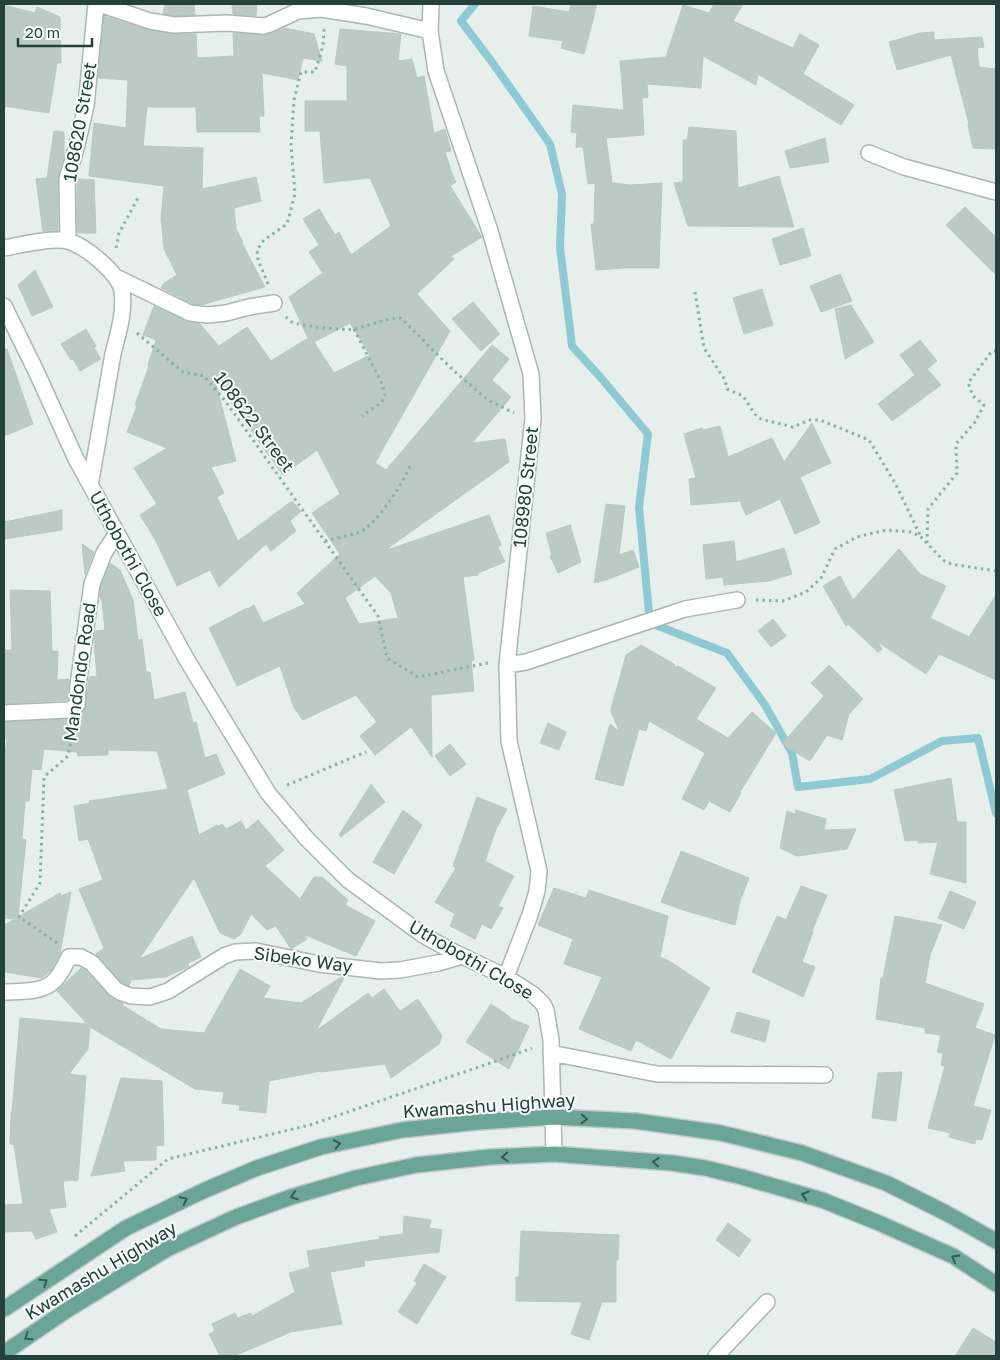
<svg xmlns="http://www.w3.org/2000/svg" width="1000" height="1360" viewBox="0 0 1000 1360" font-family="'Golos Text',sans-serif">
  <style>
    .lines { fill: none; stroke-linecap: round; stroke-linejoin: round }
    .stream { stroke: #8ec9d4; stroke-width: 8 }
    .building { fill: #bbcac4; stroke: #b8c9c2; fill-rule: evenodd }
    .street-casing { stroke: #a8b8b2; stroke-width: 18 }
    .primary-casing { stroke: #c2cac8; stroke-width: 18 }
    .path { stroke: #86b3a5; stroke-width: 3; stroke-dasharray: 2.5 4; stroke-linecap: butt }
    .street { stroke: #fff; stroke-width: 15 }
    .primary { stroke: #6aa596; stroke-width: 15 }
    .oneway { stroke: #365b51 }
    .labels { text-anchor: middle; stroke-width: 4; stroke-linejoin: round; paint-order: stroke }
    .street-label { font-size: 18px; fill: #24423a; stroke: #f7fbf9 }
  </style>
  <rect width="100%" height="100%" fill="#e6efeb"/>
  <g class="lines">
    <path class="stream" d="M475,4l-14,17 31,41 58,82 12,50 -2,53 12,99 30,33 46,55 -9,73 10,106 4,11 74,29 38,52 27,48 6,34 72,-8 72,-38 36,-3 18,75"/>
  </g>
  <path class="building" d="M165,4h29l1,11 -20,1 -12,-2z
    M232,4h25l-1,12 -23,-2z
    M571,4h26l-13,50 -23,-6 2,-7 -34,-5 4,-30 36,6z
    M714,4h29l-10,17 60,27 7,-14 19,11 -16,29 51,31 -13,20 -83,-51 -2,11 -53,-29 -2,32 -54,-4 1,13 -6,1 2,37 -38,3 6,43 -5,1 23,3 32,-2 -3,85h-35l-28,2 -5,-46h3l1,-41 -7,1 -5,-37h-7l1,-14 -6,-1 2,-27 51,5 -4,-49 46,-4 17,-52 26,8z
    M4,5l31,8 2,-6 23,10 1,46h-4l-8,50 -45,-7z
    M104,16l44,14 25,4h23l1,24 37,-2 -1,-23 31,2 9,-2 12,-5 29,6 8,27 -19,-3 -5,22 -36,-7 2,43h-5l1,16h-63l-1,-25h-49l-4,39 60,2 -1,41 54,-12 5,24 -27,7 2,21 7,13 -1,1 23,44 -64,18 -8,-1 -32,-16 2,-4 14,-9 -13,-26 -3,-30 3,-33 -75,-10 5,-53 32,5 2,-48 -30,-2z
    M340,29l61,5 -3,27 14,-2 5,19 7,-2 10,57 11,-4 6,22 -6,1 7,22 4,8 -6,4 32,51 -31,19 3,3 -37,35 33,37 -75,132 11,7 106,-125 17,14 -17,21 19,17 -39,46 33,-4 4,23 -125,89 105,-36 12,30 -3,2 7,15 -27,11v2l-15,2 11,83h-3l3,31 -43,4 1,62 -21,-30 -36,28 -15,-19 17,-14 -21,-27 -53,25 -9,-12 -14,-42 -43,20 -28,-58 38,-20 1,1 6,-4 9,18 42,-19 -8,-11 43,-39 -28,-41 28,-19 -23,-44 -34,25 -68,-95 21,81 -25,6 13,26 -7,4 21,44 54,-40 9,10 -11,10 6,10 -25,20 -5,-7 -47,43 -9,-17 -33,16 -21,-45 -16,-26 17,-11 -23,-36 33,-20 -40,-16 10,-26 -2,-1 14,-39 -1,-1 8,-25 -13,-5 11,-29 32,15 14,3 19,22 28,-19 24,34 37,-23 -19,-41 38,-27 -5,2 -13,-20 10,-7 -16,-26 16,-10 16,26 4,-3 12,23 40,-29 -21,-48 -46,5 -4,-52h-15v-30h42v-35l-12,-2zM350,323l20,32 -36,18 -20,-31zM375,576l16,17 7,25 -39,6 -14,-26z
    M934,32v8l48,-3 2,10 -7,1 2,19 17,2v80l-23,-1 -5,-23 1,-1 -18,-69 -54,15 -8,-28 31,-9z
    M689,127l47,4 2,57 41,-12 15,51 -106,-1 -14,-43 9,-1v-42h4z
    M54,131l10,1v23l-6,24v52l-15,1 -7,-53 11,-1z
    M825,138l4,24 -39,6 -5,-17z
    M77,179l17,1 2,53h-19z
    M965,207l31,30v38l-50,-50z
    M803,228l8,28 -31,9 -8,-26z
    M35,270l18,37 -21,9 -14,-31z
    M840,274l12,27 -31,11 -11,-26z
    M762,289l11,36 -29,9 -11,-36z
    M473,302l27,32 -19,17 -29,-32z
    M851,305l23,37 -29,17 -10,-50z
    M86,329l10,17 -2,2 7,11 -21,12 -7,-12 -2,1 -10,-16z
    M920,340l17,21 -10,8 14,16 -49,36 -14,-17 37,-29 -15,-20z
    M4,349h3l26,75 -29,12z
    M812,423l19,40 -31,14 20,46 -25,11 -15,-35 -34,16 -6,-14 -49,4 -2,-26 7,-1 -12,-44 18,-6 1,2 17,-4 8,31 44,-19 12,24z
    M606,504l19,2 -6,49 14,-5 6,17 -30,12 -15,4z
    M62,510v20l-58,9v-17z
    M570,525l11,37 -23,11 -8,-17 2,-1 -6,-22z
    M734,541l2,21 48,-14 8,26 -23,7 -45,4 -1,-8 -17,2 -3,-34z
    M82,544l12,8 -9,23z
    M899,549l21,25 26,12 -16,32 39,19 27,-42v85l-57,-26 -13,20 -48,-32 4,7 -4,3 -30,-28 -2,2 -23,-40 17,-10 13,24z
    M110,563l10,7 13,30 5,40 4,-1 4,33h4l4,28 31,-8 8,31 3,-1 9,36 11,-4 9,20 -38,16 12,45 18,-10v2l5,-3 4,5 15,-8 5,9 12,-10 26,30 -19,16 35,33 14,-22h8l26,23 -3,5 30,16 -19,35 -51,-21 2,4 -16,10 -15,-23 -9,4 -16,-16 -10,20 -7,5 -14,-6 -26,-55 -55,81 53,-23 9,21 -13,6 1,4h-1l-22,10 -35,3 -2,6 -8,-4 -25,-28 8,-6 -25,-59 24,-9 -15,-41 -9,2 -5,-35 16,-3 -1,-2 79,-12 -11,-38 -49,-1v5l-30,1 -1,-4 -33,-3 -3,21 -9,-1 -3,32h-4l-3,38 4,1 -8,77 42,-24 1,3 10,-4 -11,62 -9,16 -9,8 -38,-6v-47l11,-6 -11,-1v-155l3,-24h-3v-17l66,-3 8,-3 7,-6 4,-33 8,-1 -3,-35 1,-10 10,-1 -3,-28 -2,-5 1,-11z
    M10,590l40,1 2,60h6l-1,29 12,-1 -1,21 -64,4v-54h8z
    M773,619l13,17 -15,11 -13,-16z
    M641,645l33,19 1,3 3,-1 38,22 -20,31 32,19 24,-26 24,21 -36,59 1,1 -11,19 -21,-11 -5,9 -22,-11 23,-46 -56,-32 -3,10 -7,-2 -16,57 -28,-7 15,-55 10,8 -9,-20v-3l15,-54z
    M829,665l34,34 -14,15 -7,26 -15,-5 -17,26 -28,-17 42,-48 -13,-13z
    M548,723l18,9 -7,18 -19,-7z
    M450,744l16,20 -16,12 -15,-20z
    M951,778l6,44h9v61l-36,-9 8,-32 -20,1v-3l-13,1 -11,-51z
    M371,784l14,18 -44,35 -2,-2z
    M477,797l30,12 -11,20 -11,32 29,15 -16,30 5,2 -12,21 -9,-5 -7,15 -25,-13 5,-12 -20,-12 21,-34 -3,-2z
    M403,810l19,15 -28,49 -21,-12z
    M796,810l30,9 -2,11 32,-1 -9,20 -50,7 -17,-8 7,-37 8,3z
    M681,851l68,27 -9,23 -5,24 -52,-15 -22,-8z
    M801,886l26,9 -15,36 1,1 -11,30 13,5 -12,30 -51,-25 25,-56 9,4z
    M554,888l32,10 3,-8 79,26 -8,41 9,4 41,27 -39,71 -35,-19 -5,11 -52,-22 23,-52 -38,-13 9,-25 -35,-14z
    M950,891l26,11 -12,27 -26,-11z
    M895,916l47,9 -12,30 -5,28 59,21 -9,24 20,7 -22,71 18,4 -9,30 -6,-1 -1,5 -26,-7 2,-4 -23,-5 17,-62 -4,-1 2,-12 -6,-1 4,-17 -16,-2v-5l-49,-9 5,-41h2z
    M81,968l5,2 24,27 13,6 -1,2 39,24 43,4 36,-64 30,17 -7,12 38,5 42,-27h2l-29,55 52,-38 4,5 12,-9 16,22 18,-12 24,37 -3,8 -48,34 -6,-14 -64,8v-1l-52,10 -3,32 -27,-3 1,-5 -18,-2 2,-11 -29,-3 -105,-62 -2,22 -19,25 17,2 -8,104 -15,1 3,26 -17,2 8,23 -21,7 -4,-8 -28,1v-27l19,-1 -9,-59 -4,-1 1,-32h1l8,-94 67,6 -30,-33z
    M491,1004l19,13 -1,1 20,8 -20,43 -43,-27z
    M737,1012l33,9 -5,21 -34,-10z
    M902,1072l-6,49 -24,-3 6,-45z
    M121,1078l41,3 2,64 -8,1v14l-33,1 2,10 -34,5z
    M404,1216l27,4 -2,8 13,2 -3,22 -75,9 1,5 -35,6 12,52 -51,8 -57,24h-14l-11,-22 6,-3 -3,-7 23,-11 2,5 14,-5 1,3 43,-24 -6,-19 21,-6 -3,-16 73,-12 -1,-2 24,-3z
    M728,1223l23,17 -12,17 -23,-17z
    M521,1231l98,4 -1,25h-2v42h-14l-13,38 -18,-6 11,-32 -66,-1v-24h3z
    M424,1264l22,13 -29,47 -19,-12 19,-29 -3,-2z
    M973,1328l23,14v14h-41z"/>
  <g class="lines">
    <defs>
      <path id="street" d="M99,4l51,17 24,4 53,-2 37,3 6,-2 28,-13 23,-2 45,7 64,15
        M431,4l-1,27 6,40 54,160 41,143 2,44 -26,247 2,76 30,130 -2,20 -7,24 -24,62
        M869,153l35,14 92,25
        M68,241l-1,-62 9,-30 10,-43 10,-102
        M4,248c17,-3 48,-11 64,-7 17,5 51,32 54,50 3,22 -4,42 -9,63 -8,44 -15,88 -23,131
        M118,278l72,35 18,2 18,-2 23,-6 25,-4
        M4,306l32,65 40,88 111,201 81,133 39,46 41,41 75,55 27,15 56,27 28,18 9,9 3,6 5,30 3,114
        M507,665l19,-3 159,-53 52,-9
        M4,713l65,-3 4,-2 4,-3 1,-20 14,-101 12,-31 13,-20
        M4,992c15,-1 39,1 50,-11 7,-6 11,-17 15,-24h12l11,6 23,26 7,4 9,3 19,1 18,-6 56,-35 11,-4 21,-1 63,13 62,7 19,-1 38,-7 24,-7
        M551,1053l106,21 168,1
        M716,1356l51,-54"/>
      <path id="primary" d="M4,1309l122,-81 77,-37 54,-23 64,-21 81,-17 76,-8 75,-5 82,4 86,12 81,20 84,30 60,30 50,28
        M4,1353l63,-43 100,-61 69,-32 55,-20 65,-19 60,-13 74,-8 64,-3 118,9 33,5 37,9 80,23 57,23 74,33 43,28"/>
    </defs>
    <use href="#street" class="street-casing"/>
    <use href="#primary" class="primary-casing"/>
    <path class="path" d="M116,248l3,-15 19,-35
      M268,284l-10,-24 -1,-10 7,-10 23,-16 8,-30 -4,-49 3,-45 7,-28h14l8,-26 1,-17
      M695,292l9,56 21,32 2,9 16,7 14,21 4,2 32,8 17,-7h10l49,20 26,43 26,54
      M286,317c1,1 5,5 6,5 8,4 54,9 63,7 15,-4 29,-10 46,-11l53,53 34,29 26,13
      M354,329l28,55 3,11 -3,7 -20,14
      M137,333l46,39 21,4 22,26 152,214 9,42 31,19 70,-14
      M325,541c11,-3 24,-5 35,-9 17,-8 45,-51 51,-69
      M927,543l1,-34 29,-36 -1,-29 19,-22 9,-17 -11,-9 -5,-13 24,-32h4
      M756,600l27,1 23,-9 15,-14 14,-29 22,-12 29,-7 25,2 10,5 22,23 8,4 45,7
      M287,785l79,-33
      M57,943l-38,-26 21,-34 4,-106 24,-21 5,-27
      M75,1236l93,-77 142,-34 189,-65 33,-12"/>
    <use href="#street" class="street"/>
    <use href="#primary" class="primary"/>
  </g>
  <defs><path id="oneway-chevron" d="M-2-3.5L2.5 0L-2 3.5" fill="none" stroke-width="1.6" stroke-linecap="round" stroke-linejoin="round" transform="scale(1.25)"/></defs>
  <g class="oneway">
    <use href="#oneway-chevron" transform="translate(584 1119) rotate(2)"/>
    <use href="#oneway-chevron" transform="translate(337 1144) rotate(-12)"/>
    <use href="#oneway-chevron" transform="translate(505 1157) rotate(177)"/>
    <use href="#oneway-chevron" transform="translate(656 1162) rotate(-176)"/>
    <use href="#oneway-chevron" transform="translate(805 1195) rotate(-164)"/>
    <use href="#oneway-chevron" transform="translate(294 1196) rotate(162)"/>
    <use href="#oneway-chevron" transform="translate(184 1200) rotate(-26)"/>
    <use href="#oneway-chevron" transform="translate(955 1258) rotate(-150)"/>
    <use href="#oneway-chevron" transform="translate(44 1282) rotate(-33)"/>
    <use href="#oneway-chevron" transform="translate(28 1337) rotate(146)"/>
  </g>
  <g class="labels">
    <g class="street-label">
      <text transform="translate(80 122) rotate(-80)" y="6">108620 Street</text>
      <text transform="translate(254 422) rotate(53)" y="6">108622 Street</text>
      <text transform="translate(526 487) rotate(-84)" y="6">108980 Street</text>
      <text transform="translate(128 554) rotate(61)" y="6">Uthobothi Close</text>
      <text transform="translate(80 672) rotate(-82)" y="6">Mandondo Road</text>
      <text transform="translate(303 960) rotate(8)" y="6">Sibeko Way</text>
      <text transform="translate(471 960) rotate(30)" y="6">Uthobothi Close</text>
      <text transform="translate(489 1106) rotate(-4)" y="6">Kwamashu Highway</text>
      <text transform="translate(101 1271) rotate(-31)" y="6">Kwamashu Highway</text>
    </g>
  </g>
  <rect width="1000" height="1360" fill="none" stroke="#24423a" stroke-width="10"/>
  <path d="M18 38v8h74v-8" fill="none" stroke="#24423a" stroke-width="2.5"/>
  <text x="25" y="38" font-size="15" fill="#24423a" stroke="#f7fbf9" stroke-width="4" paint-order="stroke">20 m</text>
</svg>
